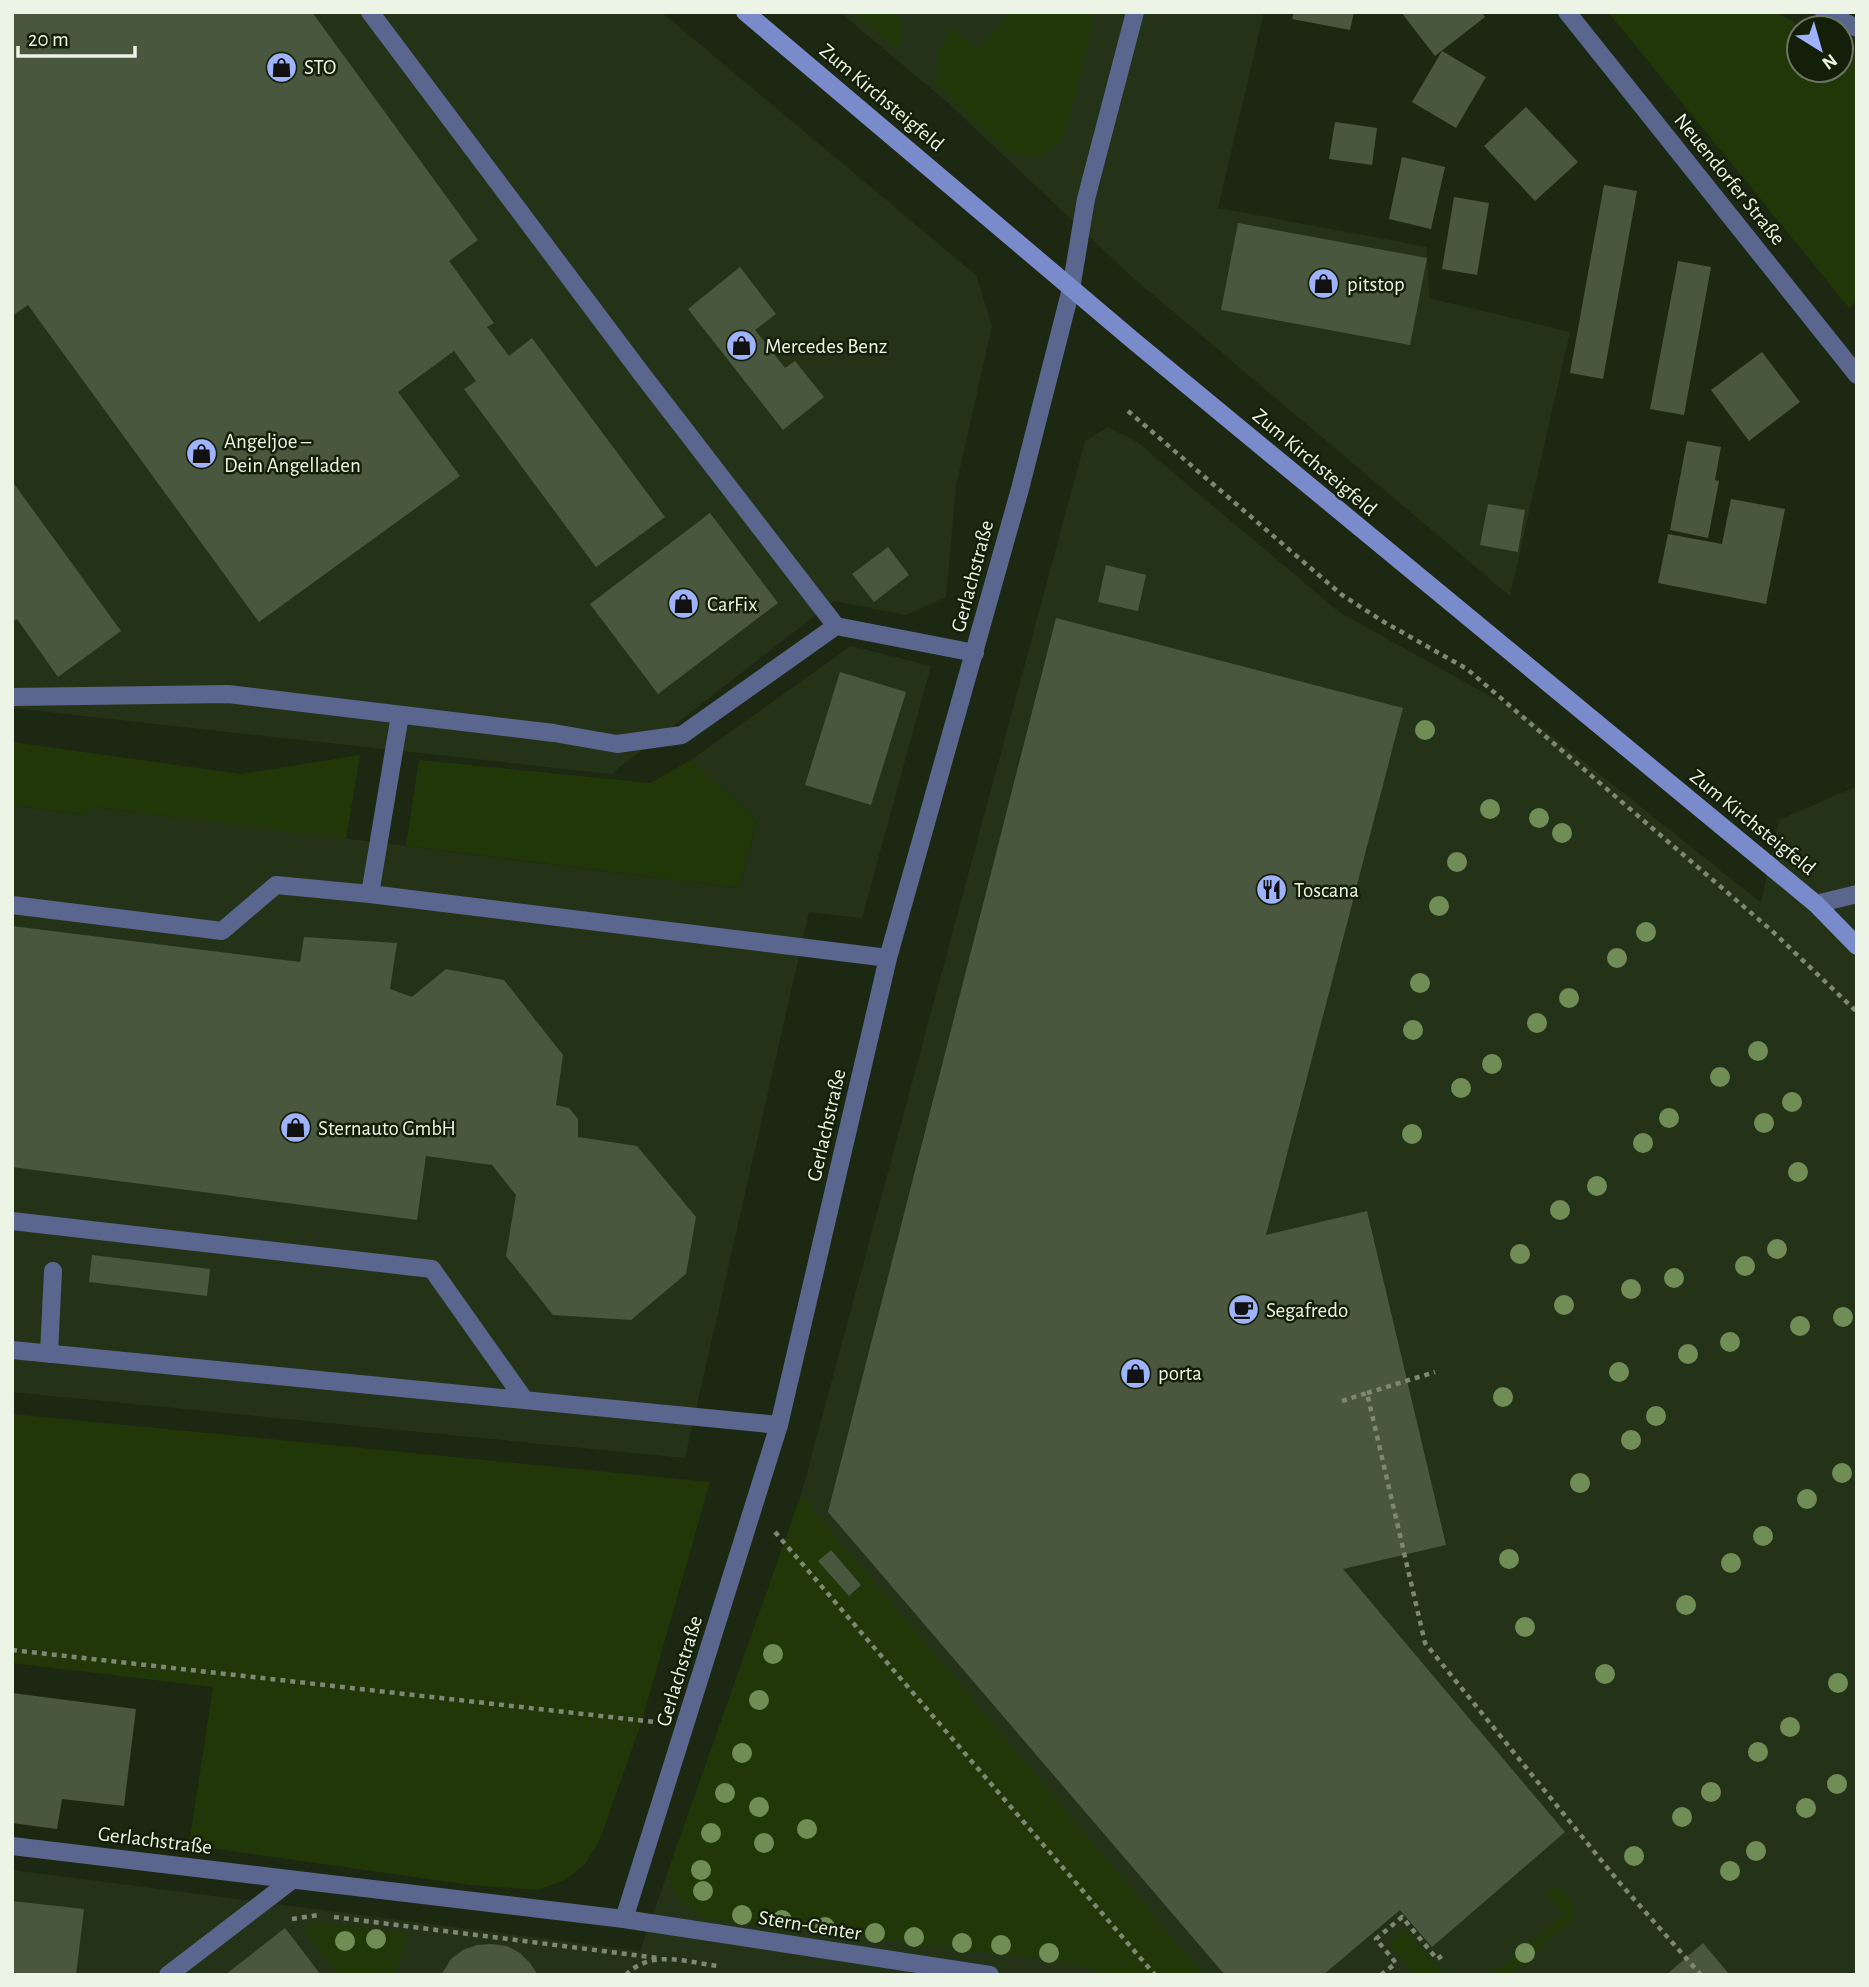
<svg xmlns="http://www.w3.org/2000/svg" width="1869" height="1987" viewBox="0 0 1869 1987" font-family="'Alegreya Sans',sans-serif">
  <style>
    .built { fill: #243317 }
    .green { fill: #213707 }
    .building { fill: #4a573f }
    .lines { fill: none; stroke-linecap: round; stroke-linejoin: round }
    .path { stroke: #7d8774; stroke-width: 4.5; stroke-dasharray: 5 5; stroke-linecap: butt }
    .lane { stroke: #5b668f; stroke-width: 18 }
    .street { stroke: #5b668f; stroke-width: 18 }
    .secondary { stroke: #7a8bcc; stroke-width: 18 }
    .tree { fill: #708d56 }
    .labels { text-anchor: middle; stroke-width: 5; stroke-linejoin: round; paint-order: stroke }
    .poi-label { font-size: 21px; fill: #ecf4e6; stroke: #141f09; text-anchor: start }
    .street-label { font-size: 21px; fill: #ecf4e6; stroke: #141f09 }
  </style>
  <rect width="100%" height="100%" fill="#1d2812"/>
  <path class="built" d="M12,12h649l315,263 16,51 -36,160 -10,111 -40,18 -72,-14 -223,173 -599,-66z
    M840,12h424l-46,196 209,39 2,51 141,34 -60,264 -379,-320 -185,-175z
    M1108,427l29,15 202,170 189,105 233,186 18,-83 78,-34v1189h-1845v-105l628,81 161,-456 284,-1054z
    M851,646l80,20 -69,252 -53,-6 -124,546 -673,-66v-587l73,10 9,-8 645,81 18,-67 -66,-61z"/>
  <path class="green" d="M853,12h42c11,10 8,25 3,38z
    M1010,12h83l-3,25 -26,101 -24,18 -28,-2 -32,-27 -44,-44 4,-30 11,-25 28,22z
    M1608,12h167l29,16h-5v42h42v-22l16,8v243l-7,10z
    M12,742l229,32 119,-19 -14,84 -252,-32 -9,8 -73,-10z
    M419,760l231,23 41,-23 66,61 -18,67 -333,-42z
    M12,1414l698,68 -68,239 -43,121 -14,22 -20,16 -27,10 -67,-5 -282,-40 24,-158 -201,-24z
    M801,1495l403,480h-99l-6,-4 -43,-10 -351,-43 -27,-18 -10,-29z
    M1557,1886l13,13 5,12 -3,10 -62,54h-19l72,-60 -19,-23z
    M313,1922l96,12 -15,41h-56l-34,-44z
    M1406,1929l38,46h-30l-25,-31z"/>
  <path class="building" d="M12,12h300l166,228 -29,21 45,62 -7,4 22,29 23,-18 133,179 -69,50 -132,-178 12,-8 -22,-30 -56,41 62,84 -201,146 -231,-317 -16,11z
    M1294,12h60l-4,18 -58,-11z
    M1401,12h81l3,5 -50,39z
    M1442,51l44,26 -30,51 -44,-26z
    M1526,107l52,55 -43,39 -51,-55z
    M1335,122l42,6 -5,37 -43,-6z
    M1402,157l43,10 -14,62 -42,-10z
    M1604,185l33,6 -34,188 -33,-6z
    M1454,197l35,6 -12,72 -35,-6z
    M1238,223l189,35 -17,87 -189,-35z
    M1678,261l33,6 -27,148 -34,-6z
    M740,267l36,47 -21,16 30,38 10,-7 29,36 -41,33 -95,-121z
    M1762,352l38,50 -51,39 -38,-51z
    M1687,441l34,6 -6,33 4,1 -11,57 -38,-8z
    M12,481l109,150 -63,46 -41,-58 -5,3z
    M1731,499l54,10 -19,95 -108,-21 10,-49 54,10z
    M1488,504l37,6 -7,42 -38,-7z
    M710,513l68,90 -120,91 -68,-90z
    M888,547l21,28 -35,27 -22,-28z
    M1106,565l40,10 -8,36 -40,-9z
    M1056,618l347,90 -137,527 101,-24 79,334 -103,24 222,263 -133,115 -32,-37 -77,65h-98l-397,-463z
    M840,672l66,20 -35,113 -66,-20z
    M12,926l288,36 4,-25 93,6 -7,46 22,8 34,-28 58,11 59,75 -7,50 13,3 9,11v18l59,9 59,71 -10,57 -55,46 -78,-5 -47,-59 10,-61 -24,-30 -66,-9 -9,64 -405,-53z
    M92,1255l118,14 -3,27 -118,-14z
    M831,1550l30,35 -12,11 -31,-35z
    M12,1693l124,16 -12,97 -62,-7 -5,30 -45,-6z
    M12,1901l72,8 -8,66h-64z
    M285,1928l36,47h-96z
    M1703,1943l27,32h-64z
    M492,1944l15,2 13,7 10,10 8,12h-97l10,-16 12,-9 14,-5z"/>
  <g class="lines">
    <path class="path" d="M1128,411l214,184 42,27 83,47 304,261 86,82
      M1367,1393l68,-21
      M1342,1401l25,-8 58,250 193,238 83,94
      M775,1532l380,443
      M12,1650l643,72
      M334,1917l324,41
      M292,1919l26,-4
      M626,1975c25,-26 60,-13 92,-9
      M1381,1975l15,-12 -20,-24 26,-22 35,42 6,-4"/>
    <path class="lane" d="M370,12l271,361 195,253 139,27
      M1824,12l33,16
      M12,697l216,-3 326,39 63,11 65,-9 154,-109
      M370,894l30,-179
      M1816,904l41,-10
      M12,905l210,26 54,-46 94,9 518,64
      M12,1221l420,48 92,130
      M12,1350l767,75
      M49,1354l4,-83
      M624,1919l366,56
      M168,1975l124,-95"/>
    <path class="street" d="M1567,12l290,363
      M12,1846l612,73 155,-494 109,-467 132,-469 51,-200 15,-90 49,-187"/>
    <path class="secondary" d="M745,12l390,330 681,562 41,42"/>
  </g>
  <g class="tree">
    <circle cx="1425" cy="730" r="10"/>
    <circle cx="1490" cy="809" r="10"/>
    <circle cx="1539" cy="818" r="10"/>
    <circle cx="1562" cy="833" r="10"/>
    <circle cx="1457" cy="862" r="10"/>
    <circle cx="1439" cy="906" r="10"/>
    <circle cx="1646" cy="932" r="10"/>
    <circle cx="1617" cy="958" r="10"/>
    <circle cx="1420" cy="983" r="10"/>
    <circle cx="1569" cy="998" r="10"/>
    <circle cx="1537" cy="1023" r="10"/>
    <circle cx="1413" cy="1030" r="10"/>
    <circle cx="1758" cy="1051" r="10"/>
    <circle cx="1492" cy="1064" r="10"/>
    <circle cx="1720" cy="1077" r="10"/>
    <circle cx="1461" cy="1088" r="10"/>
    <circle cx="1792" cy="1102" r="10"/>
    <circle cx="1669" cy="1118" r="10"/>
    <circle cx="1764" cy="1123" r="10"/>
    <circle cx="1412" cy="1134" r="10"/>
    <circle cx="1643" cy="1143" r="10"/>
    <circle cx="1798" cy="1172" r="10"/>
    <circle cx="1597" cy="1186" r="10"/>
    <circle cx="1560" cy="1210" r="10"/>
    <circle cx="1777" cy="1249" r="10"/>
    <circle cx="1520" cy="1254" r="10"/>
    <circle cx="1745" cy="1266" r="10"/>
    <circle cx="1674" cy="1278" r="10"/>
    <circle cx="1631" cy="1289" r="10"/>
    <circle cx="1564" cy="1305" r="10"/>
    <circle cx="1843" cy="1317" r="10"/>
    <circle cx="1800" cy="1326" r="10"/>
    <circle cx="1730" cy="1342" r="10"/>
    <circle cx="1688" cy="1354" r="10"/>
    <circle cx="1619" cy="1372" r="10"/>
    <circle cx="1503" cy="1397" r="10"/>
    <circle cx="1656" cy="1416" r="10"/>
    <circle cx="1631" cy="1440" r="10"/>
    <circle cx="1842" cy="1473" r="10"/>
    <circle cx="1580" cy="1483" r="10"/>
    <circle cx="1807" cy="1499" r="10"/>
    <circle cx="1763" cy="1536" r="10"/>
    <circle cx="1509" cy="1559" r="10"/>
    <circle cx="1731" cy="1563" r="10"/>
    <circle cx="1686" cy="1605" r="10"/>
    <circle cx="1525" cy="1627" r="10"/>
    <circle cx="773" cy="1654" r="10"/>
    <circle cx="1605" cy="1674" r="10"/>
    <circle cx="1838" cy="1683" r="10"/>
    <circle cx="759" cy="1700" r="10"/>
    <circle cx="1790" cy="1727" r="10"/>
    <circle cx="1758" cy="1752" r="10"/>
    <circle cx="742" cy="1753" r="10"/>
    <circle cx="1837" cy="1784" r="10"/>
    <circle cx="1711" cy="1792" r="10"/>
    <circle cx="725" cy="1793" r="10"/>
    <circle cx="759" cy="1807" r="10"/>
    <circle cx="1806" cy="1808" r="10"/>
    <circle cx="1682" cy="1817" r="10"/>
    <circle cx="807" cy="1829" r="10"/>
    <circle cx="711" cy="1833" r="10"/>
    <circle cx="764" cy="1843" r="10"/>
    <circle cx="1756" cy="1851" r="10"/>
    <circle cx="1634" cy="1856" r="10"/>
    <circle cx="701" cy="1870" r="10"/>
    <circle cx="1730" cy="1871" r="10"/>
    <circle cx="703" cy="1891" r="10"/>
    <circle cx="742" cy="1915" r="10"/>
    <circle cx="782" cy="1920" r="10"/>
    <circle cx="825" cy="1927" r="10"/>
    <circle cx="875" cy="1933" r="10"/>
    <circle cx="914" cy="1937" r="10"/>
    <circle cx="376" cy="1939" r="10"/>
    <circle cx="345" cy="1941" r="10"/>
    <circle cx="962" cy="1943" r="10"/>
    <circle cx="1001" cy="1945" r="10"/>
    <circle cx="1049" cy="1953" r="10"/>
    <circle cx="1525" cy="1953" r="10"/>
  </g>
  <defs>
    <symbol id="shop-disc" viewBox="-11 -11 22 22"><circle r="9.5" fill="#9fb3fd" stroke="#141f09"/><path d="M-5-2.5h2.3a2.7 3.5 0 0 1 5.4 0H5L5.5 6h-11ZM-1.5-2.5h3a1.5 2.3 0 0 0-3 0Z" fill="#111"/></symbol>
    <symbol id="restaurant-disc" viewBox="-11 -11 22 22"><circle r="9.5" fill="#9fb3fd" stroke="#141f09"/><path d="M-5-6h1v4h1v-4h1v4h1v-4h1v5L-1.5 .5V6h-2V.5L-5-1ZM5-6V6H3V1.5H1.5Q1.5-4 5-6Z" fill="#111"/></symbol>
    <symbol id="cafe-disc" viewBox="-11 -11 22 22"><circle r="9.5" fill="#9fb3fd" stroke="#141f09"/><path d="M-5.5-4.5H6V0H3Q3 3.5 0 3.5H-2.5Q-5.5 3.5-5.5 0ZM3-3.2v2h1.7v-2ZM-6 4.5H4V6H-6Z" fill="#111"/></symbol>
  </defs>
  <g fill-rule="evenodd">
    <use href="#shop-disc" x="264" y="50" width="35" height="35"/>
    <use href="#shop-disc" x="1306" y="266" width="35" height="35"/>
    <use href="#shop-disc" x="724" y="328" width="35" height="35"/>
    <use href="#shop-disc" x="184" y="436" width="35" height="35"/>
    <use href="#shop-disc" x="666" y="586" width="35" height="35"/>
    <use href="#restaurant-disc" x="1254" y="872" width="35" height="35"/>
    <use href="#shop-disc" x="278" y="1110" width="35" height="35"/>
    <use href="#cafe-disc" x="1226" y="1292" width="35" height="35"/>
    <use href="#shop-disc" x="1118" y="1356" width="35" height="35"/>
  </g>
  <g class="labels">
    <g class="poi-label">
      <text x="304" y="74">STO</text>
      <text x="1347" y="291">pitstop</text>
      <text x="765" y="353">Mercedes Benz</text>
      <text x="224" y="448">Angeljoe –<tspan x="224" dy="24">Dein Angelladen</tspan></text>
      <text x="707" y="611">CarFix</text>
      <text x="1294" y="897">Toscana</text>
      <text x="318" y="1135">Sternauto GmbH</text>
      <text x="1266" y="1317">Segafredo</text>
      <text x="1158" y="1380">porta</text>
    </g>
    <g class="street-label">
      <text transform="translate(882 97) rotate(40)" y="7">Zum Kirchsteigfeld</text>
      <text transform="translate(1730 179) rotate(51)" y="7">Neuendorfer Straße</text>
      <text transform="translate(1315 462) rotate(40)" y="7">Zum Kirchsteigfeld</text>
      <text transform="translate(972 576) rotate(-75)" y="7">Gerlachstraße</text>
      <text transform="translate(1753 822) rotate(39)" y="7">Zum Kirchsteigfeld</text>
      <text transform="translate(826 1125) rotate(-77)" y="7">Gerlachstraße</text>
      <text transform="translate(679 1671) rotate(-73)" y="7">Gerlachstraße</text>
      <text transform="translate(155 1840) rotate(7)" y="7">Gerlachstraße</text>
      <text transform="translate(810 1925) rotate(9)" y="7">Stern-Center</text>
    </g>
  </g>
  <rect width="1869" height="1987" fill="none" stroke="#ecf4e6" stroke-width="28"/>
  <g transform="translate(1820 49) rotate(143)"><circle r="33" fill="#141f09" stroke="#6a7461" stroke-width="2"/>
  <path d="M0-5L12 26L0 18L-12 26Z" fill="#9fb3fd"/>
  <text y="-10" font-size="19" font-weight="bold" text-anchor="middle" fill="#ecf4e6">N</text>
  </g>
  <path d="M18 46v10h117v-10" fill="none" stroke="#ecf4e6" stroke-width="3.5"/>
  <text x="28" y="46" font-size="21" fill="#ecf4e6" stroke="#141f09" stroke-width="5" paint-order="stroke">20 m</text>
</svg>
